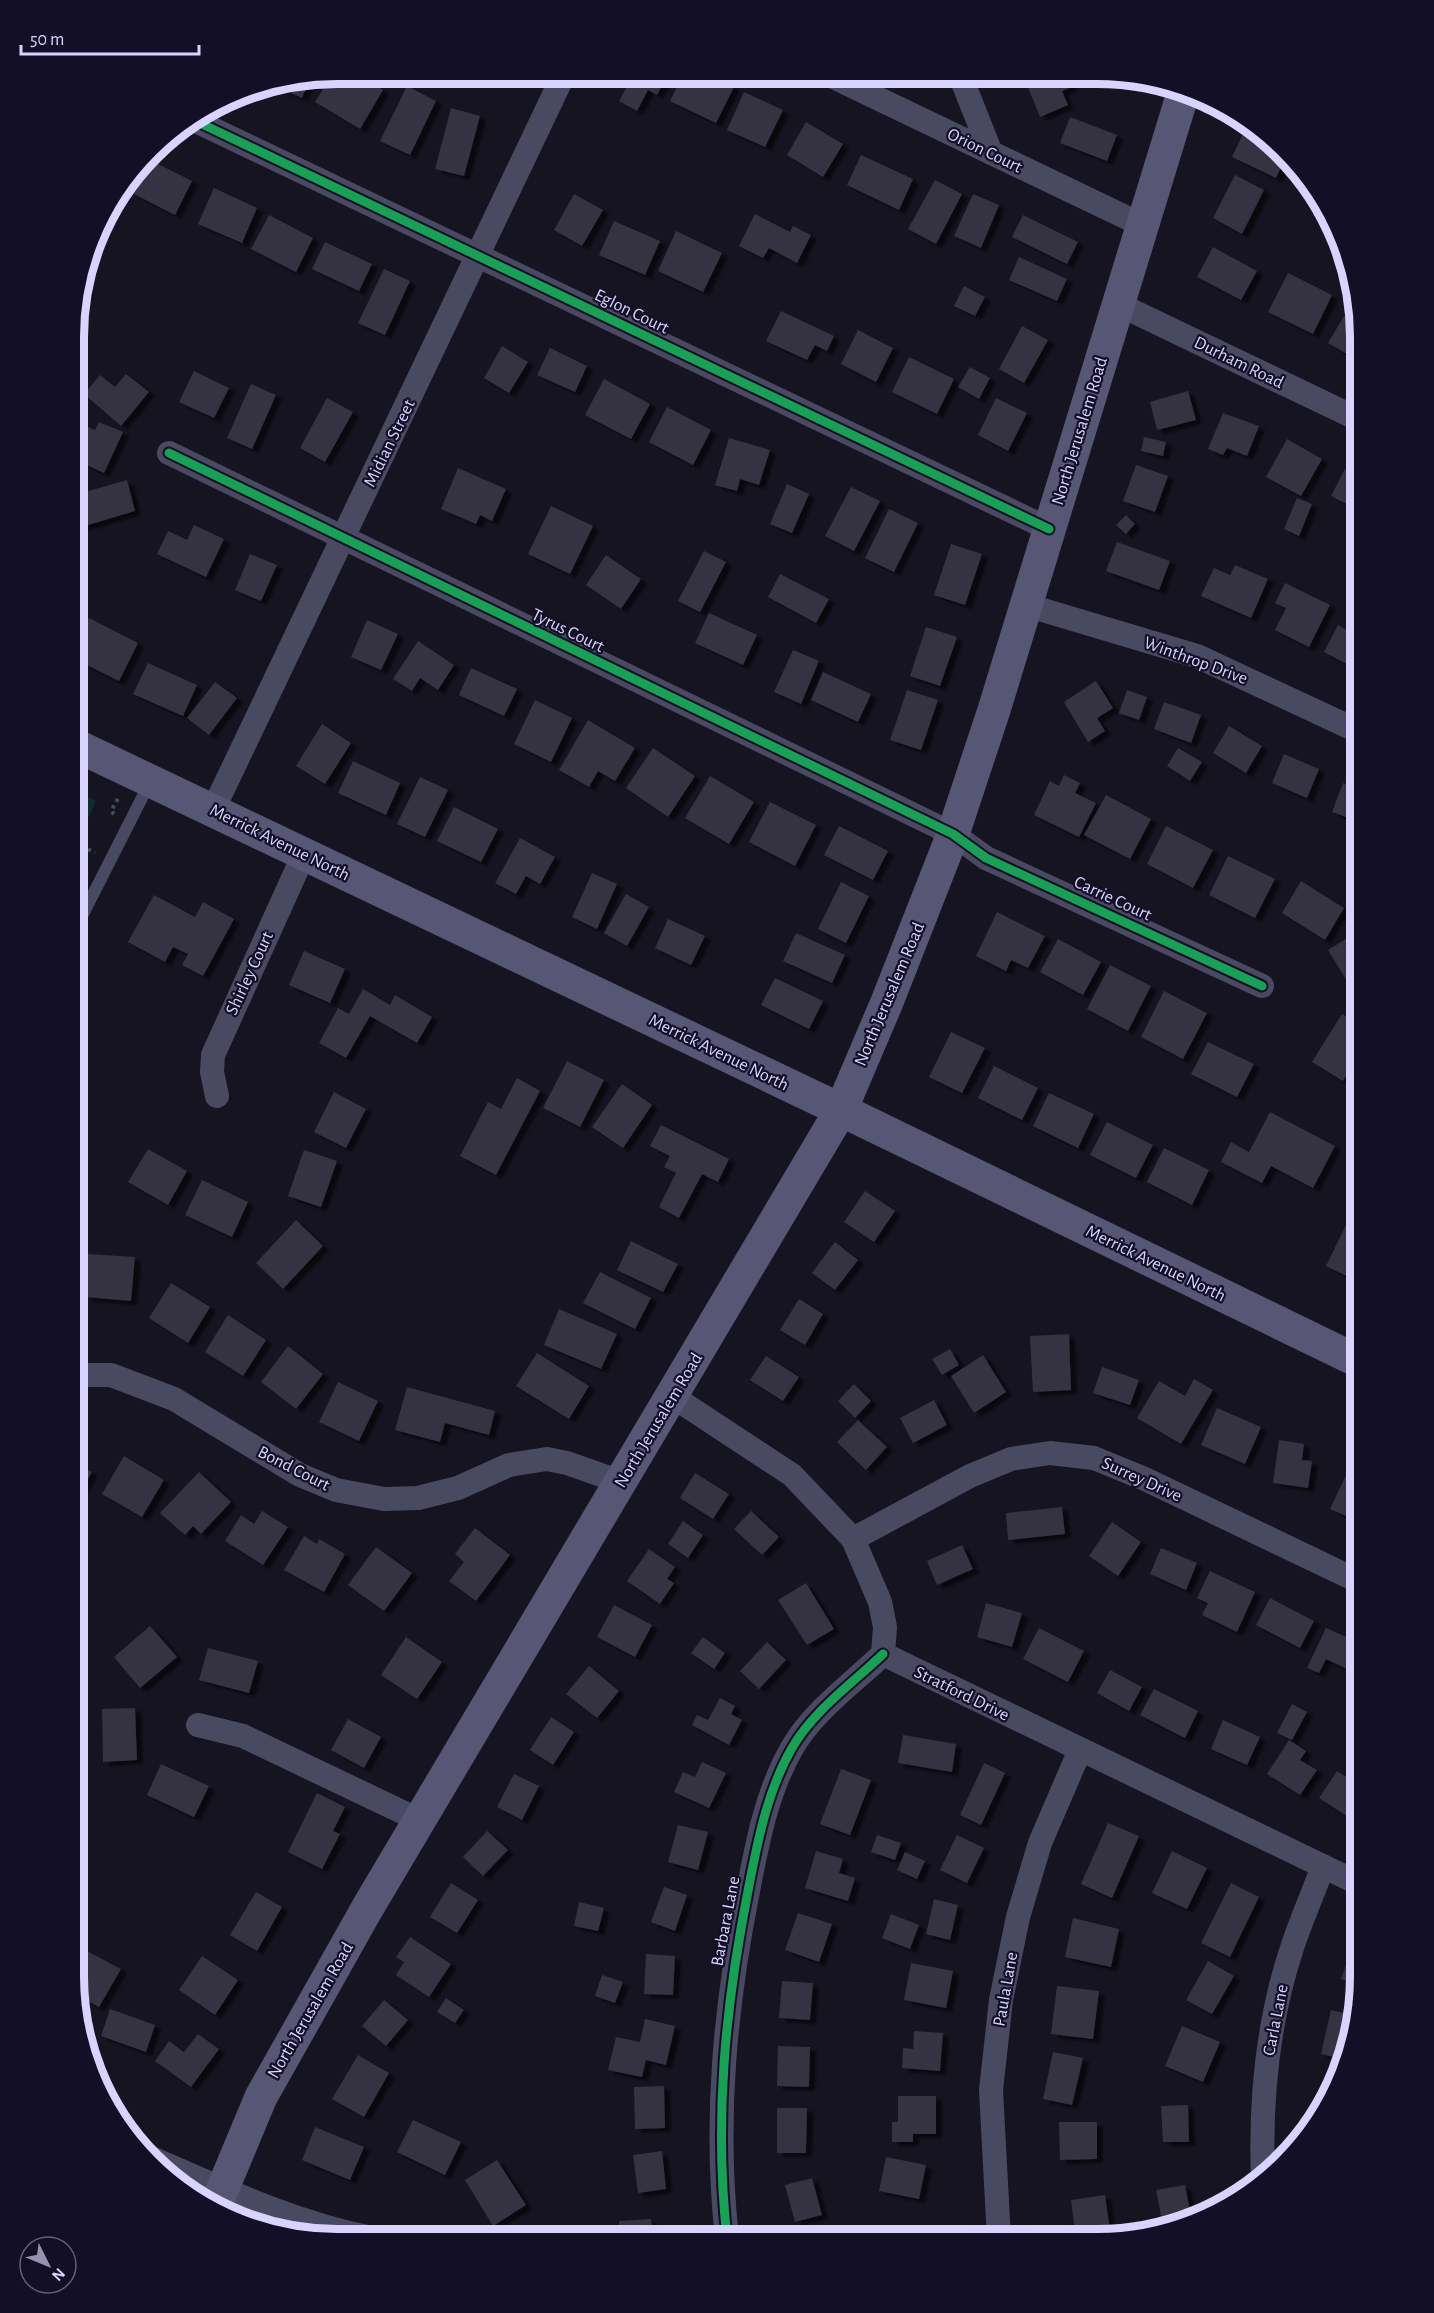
<svg xmlns="http://www.w3.org/2000/svg" width="1434" height="2313" viewBox="0 0 1434 2313" font-family="'Alegreya Sans',sans-serif">
  <style>
    .green { fill: #132c2d }
    .building { fill: #343243; filter: url(#shadow) }
    .lines { fill: none; stroke-linecap: round; stroke-linejoin: round }
    .path { stroke: #44505f; stroke-width: 4; stroke-dasharray: 3 4.5; stroke-linecap: butt }
    .lane { stroke: #4a4962; stroke-width: 12 }
    .street { stroke: #4a4962; stroke-width: 24 }
    .secondary { stroke: #575674; stroke-width: 33 }
    .cycleway-casing { stroke: #130f26; stroke-width: 13 }
    .cycleway { stroke: #1a9f57; stroke-width: 9 }
    .labels { text-anchor: middle; stroke-width: 4.5; stroke-linejoin: round; paint-order: stroke }
    .street-label { font-size: 18px; fill: #d9d4ff; stroke: #130f26 }
    .rim { fill: none; stroke: #d9d4ff; stroke-width: 8 }
  </style>
  <defs>
    <filter id="shadow"><feDropShadow dx="6" dy="4" stdDeviation="1.5" flood-color="#0009"/></filter>
  </defs>
  <rect width="100%" height="100%" fill="#161421"/>
  <path class="green" d="M75,791l21,10 -21,46z"/>
  <path class="building" d="M356,74l27,16 -23,39 -45,-27 17,-27z
    M486,74h21l-3,8z
    M634,74h34l-11,21 -9,-5 -11,21 -18,-10z
    M683,75h25l26,12 -18,36 -46,-22z
    M1035,76h32l5,11 -10,4 6,14 -28,12 -15,-37z
    M310,79l-8,19 -27,-12z
    M407,86l29,15 -26,54 -30,-14z
    M744,92l39,18 -18,37 -38,-17z
    M451,108l29,8 -16,60 -29,-7z
    M1070,117l47,18 -10,26 -47,-18z
    M806,122l37,22 -20,33 -36,-22z
    M1248,123l10,5 28,29 -10,21 -44,-21z
    M861,155l52,24 -14,31 -52,-25z
    M148,159l44,22 -17,34 -45,-23z
    M1235,175l29,15 -22,44 -29,-16z
    M935,180l27,14 -26,50 -28,-15z
    M214,188l43,20 -15,35 -44,-19z
    M574,194l29,16 -21,36 -28,-16z
    M973,194l26,11 -18,43 -27,-12z
    M755,214l35,18 3,-6 18,9 -14,28 -28,-15 -6,10 -24,-12z
    M269,215l44,23 -17,34 -45,-23z
    M1023,215l55,27 -11,22 -55,-27z
    M614,221l46,20 -15,34 -46,-20z
    M676,231l46,22 -19,39 -45,-21z
    M325,242l47,22 -13,27 -47,-22z
    M1213,247l44,24 -16,29 -44,-23z
    M1019,257l48,22 -10,22 -48,-21z
    M384,269l26,12 -25,54 -27,-12z
    M1288,273l44,22 -19,39 -45,-22z
    M964,286l21,11 -10,19 -21,-10z
    M1353,301l7,36v16l-8,-4 -3,6 -21,-12z
    M781,311l53,25 -7,15 -12,-6 -8,15 -41,-19z
    M1022,326l26,14 -24,43 -25,-14z
    M858,330l35,18 -17,34 -35,-18z
    M502,346l26,16 -19,31 -25,-15z
    M550,348l37,18 -12,26 -38,-17z
    M909,357l45,22 -17,35 -45,-22z
    M970,367l20,11 -11,21 -21,-12z
    M194,371l35,17 -15,30 -35,-16z
    M126,374l23,18 -28,34 -37,-32 16,-19 15,12z
    M604,379l46,25 -19,35 -46,-24z
    M251,384l25,11 -24,54 -25,-11z
    M1188,391l8,29 -39,10 -7,-28z
    M327,398l26,14 -28,50 -25,-14z
    M996,398l31,15 -19,38 -30,-16z
    M667,407l44,23 -18,35 -44,-23z
    M1223,413l36,13 -12,30 -20,-8 -4,7 -15,-6z
    M76,421l19,9 4,-8 24,10 -19,41 -28,-13z
    M1144,437l22,5 -3,14 -22,-5z
    M729,438l41,12 -11,35 -19,-6 -3,12 -22,-6z
    M1287,439l35,20 -21,37 -35,-19z
    M1136,465l32,11 -13,36 -32,-11z
    M458,468l48,21 -14,32 -12,-6 -4,9 -35,-15z
    M1345,469l15,8v34l-29,-15z
    M127,480l8,31 -57,17 -3,-33z
    M787,484l22,10 -17,39 -22,-9z
    M851,487l29,14 -26,50 -29,-15z
    M1297,498l15,6 -13,32 -15,-7z
    M551,506l42,20 -23,48 -42,-20z
    M889,509l29,14 -24,49 -29,-14z
    M1126,515l9,9 -9,10 -10,-9z
    M194,525l30,14 -18,38 -49,-23 11,-23 19,9z
    M1117,542l53,19 -11,29 -53,-19z
    M951,544l31,10 -17,51 -31,-10z
    M704,551l22,11 -26,50 -22,-11z
    M250,554l27,11 -16,36 -26,-11z
    M606,555l35,24 -20,30 -35,-24z
    M1235,565l33,14 -17,39 -50,-22 13,-28 16,7z
    M780,574l49,25 -13,24 -48,-26z
    M1285,583l45,22 -21,42 -34,-17 11,-22 -11,-5z
    M709,613l48,22 -14,30 -48,-22z
    M89,618l49,25 -19,38 -44,-22v-15z
    M367,620l31,14 -17,36 -30,-13z
    M1338,625l22,12v34l-36,-19z
    M926,627l31,10 -17,49 -30,-10z
    M418,641l36,24 -16,25 -18,-12 -8,13 -19,-12z
    M793,650l26,11 -18,43 -27,-12z
    M148,663l49,22 -14,31 -50,-22z
    M471,668l46,21 -13,27 -45,-21z
    M823,672l48,22 -13,28 -47,-22z
    M1096,681l17,27 -16,10 8,13 -17,11 -24,-40z
    M215,682l22,16 -28,37 -22,-17z
    M907,690l31,10 -17,50 -31,-10z
    M1127,690l20,7 -8,23 -20,-7z
    M535,700l37,18 -21,44 -37,-18z
    M1164,702l37,13 -10,28 -37,-14z
    M588,720l47,28 -20,33 -17,-10 -9,16 -30,-17z
    M322,724l29,19 -26,41 -29,-18z
    M1229,726l33,20 -16,27 -33,-20z
    M653,748l42,28 -27,41 -42,-29z
    M1178,748l24,14 -12,19 -23,-15z
    M1284,754l35,15 -12,29 -35,-15z
    M353,761l47,22 -14,32 -48,-22z
    M1064,775l16,8 -5,10 21,10 -17,34 -45,-22 16,-34 9,5z
    M710,776l44,26 -25,42 -44,-26z
    M420,777l28,13 -23,47 -28,-13z
    M1343,783l17,6v33l-28,-10z
    M1106,795l45,24 -21,40 -46,-24z
    M770,802l46,23 -21,41 -46,-24z
    M454,807l44,22 -17,33 -44,-21z
    M839,826l49,25 -15,29 -49,-25z
    M1166,826l47,24 -20,38 -46,-24z
    M520,838l35,19 -15,27 -14,-8 -10,18 -21,-11z
    M1228,856l47,23 -20,39 -46,-23z
    M592,873l25,11 -20,45 -25,-12z
    M1301,881l43,27 -19,32 -43,-27z
    M841,882l28,14 -23,47 -28,-14z
    M626,894l23,13 -22,39 -23,-13z
    M154,895l41,22 8,-15 31,17 -31,57 -21,-11 6,-11 -15,-7 -8,15 -37,-20z
    M997,912l48,24 -17,32 -17,-8 -5,11 -30,-15z
    M668,919l37,17 -14,29 -36,-17z
    M1360,930v61l-5,3 -27,-44z
    M796,933l49,22 -13,28 -49,-22z
    M1058,939l43,23 -18,33 -43,-23z
    M304,951l41,18 -15,34 -41,-18z
    M1110,965l41,21 -23,45 -41,-22z
    M775,978l48,23 -14,28 -48,-24z
    M363,989l27,16 5,-10 37,22 -15,26 -47,-27 -24,42 -27,-15 19,-35 11,6z
    M1164,991l43,22 -24,46 -42,-22z
    M1342,1014l18,11v28l-17,28 -31,-19z
    M951,1032l34,16 -23,45 -33,-16z
    M1208,1042l46,22 -17,33 -46,-23z
    M567,1061l37,19 -24,47 -37,-19z
    M994,1066l44,22 -16,32 -44,-22z
    M517,1078l23,13 -44,84 -36,-19 28,-54 13,7z
    M622,1084l30,21 -29,43 -31,-21z
    M334,1092l32,17 -20,39 -32,-16z
    M1049,1093l45,21 -16,34 -45,-22z
    M1270,1112l65,34 -22,42 -42,-22 -9,17 -41,-21 10,-20 18,10z
    M1107,1122l46,23 -17,33 -46,-23z
    M661,1125l68,34 -11,23 -16,-8 -23,44 -20,-11 17,-34 -12,-6 6,-11 -20,-10z
    M1164,1148l45,22 -17,35 -45,-23z
    M148,1149l39,22 -19,34 -40,-23z
    M304,1150l33,11 -16,46 -33,-11z
    M202,1180l46,22 -16,35 -47,-22z
    M865,1191l30,20 -21,31 -30,-20z
    M296,1220l27,26 -40,43 -27,-26z
    M1347,1223l13,7v34l-7,15 -27,-13z
    M631,1241l47,23 -15,28 -46,-22z
    M835,1242l23,18 -23,30 -23,-17z
    M88,1254l47,3 -4,44 -46,-4z
    M600,1272l51,26 -16,31 -52,-26z
    M171,1283l39,24 -22,36 -39,-25z
    M799,1299l24,15 -18,31 -25,-15z
    M559,1309l58,25 -16,35 -57,-24z
    M228,1315l38,25 -23,36 -38,-24z
    M1069,1334l2,56 -38,2 -3,-56z
    M288,1346l35,28 -27,35 -35,-27z
    M950,1349l9,16 -17,10 -10,-16z
    M537,1353l52,33 -20,33 -53,-33z
    M983,1355l23,37 -32,21 -23,-37z
    M766,1356l33,21 -16,24 -33,-21z
    M1102,1367l37,13 -9,25 -37,-12z
    M1194,1379l19,11 -32,54 -44,-26 22,-37 26,15z
    M338,1382l40,19 -19,40 -40,-19z
    M854,1384l17,17 -16,17 -17,-17z
    M407,1387l88,24 -6,24 -44,-12 -5,19 -45,-12z
    M934,1400l13,25 -34,18 -13,-25z
    M1217,1408l44,19 -16,37 -44,-19z
    M858,1420l29,27 -21,23 -29,-28z
    M1279,1440l25,4 -2,16 10,1 -4,27 -35,-5z
    M124,1456l40,24 -22,37 -40,-23z
    M74,1462l18,10 -18,32z
    M1349,1469l11,5v48l-30,-13z
    M199,1472l32,30 -30,32 -8,-8 -8,9 -25,-22z
    M695,1473l34,21 -16,25 -33,-21z
    M1062,1507l3,27 -57,6 -2,-27z
    M262,1511l26,16 -25,38 -38,-24 16,-26 13,9z
    M751,1511l28,26 -17,18 -28,-26z
    M683,1521l20,14 -15,23 -20,-14z
    M1112,1522l29,20 -23,34 -29,-20z
    M475,1528l35,27 -34,46 -27,-20 15,-19 -9,-8z
    M304,1536l13,8 2,-5 26,15 -21,38 -40,-22z
    M962,1545l11,24 -36,16 -10,-24z
    M376,1547l36,26 -28,38 -36,-26z
    M1161,1548l36,15 -11,27 -36,-16z
    M649,1549l26,18 -8,12 7,4 -14,21 -33,-23z
    M1210,1571l45,21 -18,40 -35,-17 6,-12 -11,-5z
    M806,1583l28,46 -27,16 -29,-45z
    M1270,1598l44,23 -14,27 -44,-23z
    M986,1603l36,10 -10,34 -35,-10z
    M614,1605l38,20 -17,32 -38,-20z
    M150,1626l27,31 -37,31 -26,-31z
    M1039,1628l45,23 -16,31 -45,-23z
    M1326,1628l34,15v32l-34,-16 -7,14 -12,-5z
    M406,1637l36,25 -25,37 -36,-24z
    M703,1637l22,16 -11,16 -23,-16z
    M767,1642l19,18 -27,29 -19,-18z
    M208,1648l50,13 -9,32 -50,-13z
    M589,1666l30,25 -22,27 -31,-24z
    M1110,1670l32,17 -13,24 -32,-18z
    M1154,1689l44,22 -13,27 -45,-23z
    M720,1698l15,8 -4,8 11,6 -13,25 -37,-20 5,-10 11,5z
    M1292,1704l15,8 -15,28 -15,-7z
    M135,1708l2,52 -34,2 -1,-53z
    M551,1717l23,15 -21,33 -23,-15z
    M348,1719l33,18 -17,31 -33,-18z
    M1223,1720l37,17 -13,28 -36,-16z
    M903,1735l53,9 -4,28 -54,-9z
    M1289,1740l17,11 -6,9 17,10 -17,25 -33,-21z
    M702,1762l24,11 -17,35 -35,-16 9,-20 12,5z
    M984,1763l21,10 -24,52 -21,-10z
    M161,1764l48,22 -15,31 -47,-22z
    M841,1769l30,11 -21,55 -30,-11z
    M1337,1771l23,15 -1,38 -40,-26z
    M514,1774l25,12 -17,34 -25,-13z
    M317,1793l28,14 -12,24 7,3 -18,35 -34,-17z
    M1108,1823l31,13 -27,62 -31,-14z
    M678,1825l30,7 -10,38 -30,-8z
    M487,1831l21,19 -25,26 -20,-19z
    M877,1835l24,8 -6,17 -24,-8z
    M957,1835l27,13 -17,35 -27,-13z
    M816,1851l27,8 -4,14 16,5 -7,23 -43,-13z
    M1172,1851l35,17 -20,41 -35,-16z
    M905,1852l20,9 -8,18 -20,-9z
    M451,1883l27,17 -21,33 -27,-16z
    M1231,1883l28,14 -29,60 -29,-14z
    M664,1887l23,8 -12,36 -24,-9z
    M256,1892l26,15 -25,44 -27,-16z
    M934,1899l24,6 -8,35 -24,-6z
    M579,1902l25,6 -6,23 -24,-5z
    M798,1913l34,11 -13,38 -34,-12z
    M891,1914l28,11 -9,24 -28,-11z
    M1073,1918l46,11 -8,38 -46,-10z
    M410,1937l41,27 -22,33 -33,-22 8,-13 -8,-5z
    M1354,1942l6,3v40l-19,-6z
    M85,1950l36,19 -22,38 -22,-12 -3,-39 6,3z
    M646,1954l29,2 -2,39 -29,-1z
    M202,1956l36,24 -23,35 -36,-25z
    M1208,1961l26,15 -22,38 -26,-14z
    M911,1963l42,8 -7,37 -42,-8z
    M602,1975l21,7 -8,21 -20,-7z
    M782,1981l31,2 -3,37 -31,-2z
    M1057,1986l42,5 -6,48 -42,-5z
    M446,1998l18,12 -9,13 -18,-11z
    M384,2000l24,20 -22,26 -24,-20z
    M110,2009l45,16 -9,27 -45,-16z
    M1331,2010l24,6 -8,44 -26,-6z
    M645,2019l30,7 -9,39 -20,-5 -4,17 -34,-7 8,-33 24,5z
    M1182,2026l38,16 -17,40 -38,-16z
    M914,2031l29,2 -3,38 -38,-3 1,-20 10,1z
    M198,2034l21,15 -28,38 -36,-26 14,-20 15,11z
    M778,2046l32,1 -1,40 -32,-1z
    M1053,2052l30,6 -11,47 -29,-6z
    M358,2055l31,18 -25,44 -32,-18z
    M664,2086l1,42 -30,1 -1,-42z
    M898,2096h38v38h-23v8h-21v-20h6z
    M1188,2105l1,37h-26l-2,-36z
    M777,2108h30l-1,45h-29z
    M413,2120l48,22 -16,33 -48,-23z
    M1059,2122h38v37l-37,1z
    M315,2127l49,20 -14,33 -48,-20z
    M662,2151l4,38 -28,4 -5,-38z
    M886,2157l40,8 -7,34 -40,-8z
    M497,2160l29,45 -33,21 -28,-46z
    M812,2178l10,37 -27,7 -10,-37z
    M1185,2185l7,36 -29,5 -7,-36z
    M1105,2195l6,42 -35,2 -5,-39z
    M651,2219l2,19h-33l-1,-17z
    M919,2225l2,14h-44l-1,-9z
    M493,2233l37,3v2h-37z"/>
  <g class="lines">
    <path class="path" d="M114,814l-3,-3 8,-14
      M75,842l20,11"/>
    <path class="lane" d="M75,930l75,-148"/>
    <path class="street" d="M829,75l313,150
      M960,75l31,78
      M200,123l849,406
      M1118,304l242,116
      M169,453l784,381 33,24 276,128
      M1026,605l171,51 163,76
      M213,810l351,-736
      M217,1096l-5,-24 1,-17 91,-201
      M81,1375h30l63,24 126,76 36,15 48,9 34,-1 40,-10 51,-23 38,-6 20,4 54,19
      M672,1396l120,79 61,64 27,63 5,25 -2,27
      M853,1539l117,-63 41,-17 39,-6 44,5 51,21 215,103
      M883,1654l477,230
      M198,1725l45,11 178,85
      M149,2157c71,30 142,65 219,80
      M1263,2179c-3,-78 4,-156 29,-231 9,-28 21,-54 31,-82
      M727,2238c-13,-117 -2,-231 21,-347 9,-47 19,-100 44,-143 21,-37 61,-65 91,-94
      M999,2239l-8,-149 10,-90 17,-83 22,-74 40,-93"/>
    <path class="secondary" d="M75,745l766,365 519,252
      M215,2207l46,-110 107,-190 473,-797 46,-108 66,-168 41,-124 190,-620"/>
    <defs>
      <path id="cycleway" d="M200,123l849,406
        M169,453l784,381 33,24 276,128
        M727,2238c-13,-117 -2,-231 21,-347 9,-47 19,-100 44,-143 21,-37 61,-65 91,-94"/>
    </defs>
    <use href="#cycleway" class="cycleway-casing"/>
    <use href="#cycleway" class="cycleway"/>
  </g>
  <g class="labels">
    <g class="street-label">
      <text transform="translate(985 150) rotate(26)" y="6">Orion Court</text>
      <text transform="translate(632 311) rotate(26)" y="6">Eglon Court</text>
      <text transform="translate(1239 362) rotate(26)" y="6">Durham Road</text>
      <text transform="translate(1079 431) rotate(-73)" y="6">North Jerusalem Road</text>
      <text transform="translate(389 443) rotate(-64)" y="6">Midian Street</text>
      <text transform="translate(568 630) rotate(26)" y="6">Tyrus Court</text>
      <text transform="translate(1196 660) rotate(20)" y="6">Winthrop Drive</text>
      <text transform="translate(280 842) rotate(26)" y="6">Merrick Avenue North</text>
      <text transform="translate(1113 898) rotate(25)" y="6">Carrie Court</text>
      <text transform="translate(249 973) rotate(-65)" y="6">Shirley Court</text>
      <text transform="translate(889 994) rotate(-67)" y="6">North Jerusalem Road</text>
      <text transform="translate(719 1052) rotate(26)" y="6">Merrick Avenue North</text>
      <text transform="translate(1156 1263) rotate(26)" y="6">Merrick Avenue North</text>
      <text transform="translate(658 1420) rotate(-59)" y="6">North Jerusalem Road</text>
      <text transform="translate(294 1468) rotate(27)" y="6">Bond Court</text>
      <text transform="translate(1142 1479) rotate(24)" y="6">Surrey Drive</text>
      <text transform="translate(962 1693) rotate(26)" y="6">Stratford Drive</text>
      <text transform="translate(725 1921) rotate(-79)" y="6">Barbara Lane</text>
      <text transform="translate(1005 1989) rotate(-80)" y="6">Paula Lane</text>
      <text transform="translate(310 2010) rotate(-60)" y="6">North Jerusalem Road</text>
      <text transform="translate(1275 2020) rotate(-79)" y="6">Carla Lane</text>
    </g>
  </g>
  <path d="M0 0H1434V2313H0ZM337 84H1097A253 253 0 0 1 1350 337V1976A253 253 0 0 1 1097 2229H337A253 253 0 0 1 84 1976V337A253 253 0 0 1 337 84Z" fill="#130f26" fill-rule="evenodd"/>
  <path class="rim" d="M337 84H1097A253 253 0 0 1 1350 337V1976A253 253 0 0 1 1097 2229H337A253 253 0 0 1 84 1976V337A253 253 0 0 1 337 84Z"/>
  <g transform="translate(48 2265) rotate(133)"><circle r="28" fill="#130f26" stroke="#625e7d" stroke-width="1.5"/>
  <path d="M0-4.5L10 22L0 15L-10 22Z" fill="#9591b1"/>
  <text y="-9" font-size="16" font-weight="bold" text-anchor="middle" fill="#d9d4ff">N</text>
  </g>
  <path d="M21 45v9h178v-9" fill="none" stroke="#d9d4ff" stroke-width="3"/>
  <text x="30" y="45" font-size="18" fill="#d9d4ff" stroke="#130f26" stroke-width="4.5" paint-order="stroke">50 m</text>
</svg>
